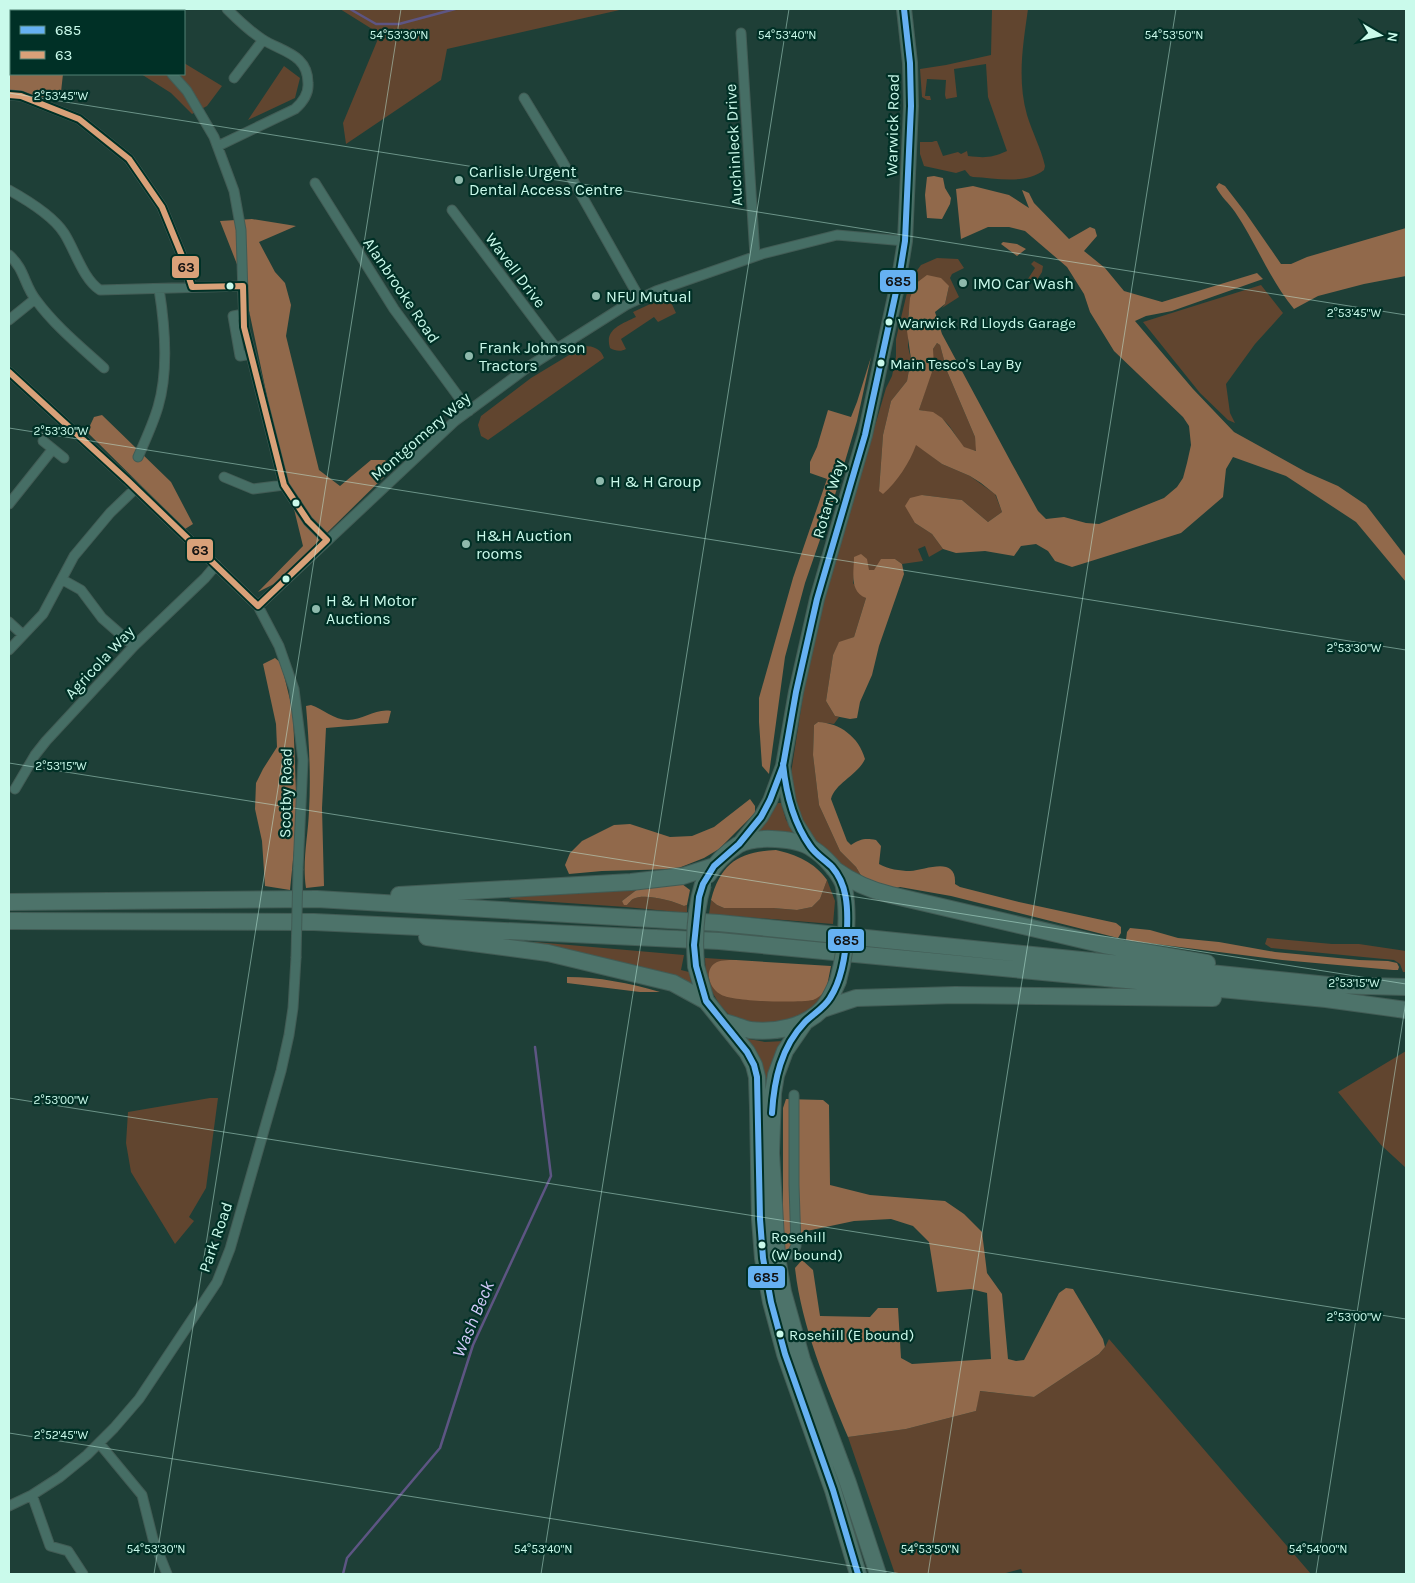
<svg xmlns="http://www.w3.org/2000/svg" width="1415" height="1583" viewBox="0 0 1415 1583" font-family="Karla,sans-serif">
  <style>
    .green { fill: #61452f }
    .forest { fill: #91694b; fill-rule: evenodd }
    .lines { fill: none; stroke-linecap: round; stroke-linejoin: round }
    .stream { stroke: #5d5583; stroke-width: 2.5 }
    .street-casing { stroke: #425c55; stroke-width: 11 }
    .primary-casing { stroke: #425c55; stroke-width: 16 }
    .highway-casing { stroke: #425c55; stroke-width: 18 }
    .street { stroke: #466e65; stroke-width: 9 }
    .primary { stroke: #486f66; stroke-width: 14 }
    .highway { stroke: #4d736a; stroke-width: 16 }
    .street-bridge-casing { stroke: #425c55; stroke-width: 11; stroke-linecap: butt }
    .highway-bridge-casing { stroke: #425c55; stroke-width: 18; stroke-linecap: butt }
    .street-bridge { stroke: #466e65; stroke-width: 9 }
    .highway-bridge { stroke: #4d736a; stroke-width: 16 }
    .bus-1-casing { stroke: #003026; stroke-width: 10 }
    .bus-2-casing { stroke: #003026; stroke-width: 10 }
    .bus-1 { stroke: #66b1f2; stroke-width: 6 }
    .bus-2 { stroke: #d9a179; stroke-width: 6 }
    .ticks { fill: none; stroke: #cafaeb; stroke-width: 1; stroke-opacity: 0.45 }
    .poi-dot { fill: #8eb9ac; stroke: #003026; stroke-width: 2 }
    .bus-dot { fill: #cafaeb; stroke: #003026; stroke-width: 2 }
    .labels { text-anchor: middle; stroke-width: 4.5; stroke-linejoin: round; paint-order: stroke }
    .bus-label { font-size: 15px; fill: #cafaeb; stroke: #003026; text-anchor: start }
    .street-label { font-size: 16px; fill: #cafaeb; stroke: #003026 }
    .poi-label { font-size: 16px; fill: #cafaeb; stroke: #003026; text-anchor: start }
    .water-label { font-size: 18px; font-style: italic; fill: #d2c9f9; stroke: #003026 }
    .ticks-label { font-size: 12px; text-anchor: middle; fill: #cafaeb; stroke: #003026; stroke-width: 4.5; stroke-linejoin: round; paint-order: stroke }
    .line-badge { stroke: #003026; stroke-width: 2 }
    .pale-badge-label { font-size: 14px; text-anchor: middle; font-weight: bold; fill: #111 }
  </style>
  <rect width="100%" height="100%" fill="#1e3f37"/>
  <path class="green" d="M340,9h284l-177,40 -6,31 -95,64 -3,-21 37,-89z
    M992,9h36c-5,36 -11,70 -1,106 5,17 14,33 18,51l-1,4c-19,15 -48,8 -71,7l-3,-1 -5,-6 -9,3 -32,-7 -4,-12v-12h12l3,-1h2l6,15 15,-4 3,2 6,-3 1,5c17,2 23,2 39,-5l-19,-54 -2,-33 -32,5 3,28 -11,2 -1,-4 1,-15 -19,-1 -2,17h5l1,4h-4l-5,-3 -2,-28 26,-4 45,-10z
    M184,63l38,23 -15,20 -15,8 -21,-21 -30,-19h43z
    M284,66l16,12 -5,20 -47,22z
    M937,258l21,1 6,9 -12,6 -2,4 9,19 -17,11 3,-4 4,-18 -34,-2 -7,31v32l3,12 -4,22 -16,20 -8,34 -4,56 37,-47 26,20 28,12 25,18 7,18 -14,10 -26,-22 -40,-5 -7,28 17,11 11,15 -14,8 -4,-11 -7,3 5,12 -21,3 -7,-5 -21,11 -20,3 -1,10 13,15 -12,39 -15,6 -6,12 -7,46 9,15 4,1 -5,7 -16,-2 -4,3 -1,30 6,50 21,46 16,16 9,15h-8l-40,-38 -19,-23 -9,-35 19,-122 14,-57 64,-219 6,-12 4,-19v-18l14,-59 11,-15z
    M1034,261l9,5 -1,6 -7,11 -3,-3 -6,2 9,-14 -4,-4z
    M1261,285l22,28 -28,31 -29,40 4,29 5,10 -7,-3 -28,-27 -57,-71z
    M661,299l9,1 6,13 -18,9 -4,-5 -33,22 5,10c-5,3 -11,2 -16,-1 -6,-19 12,-24 26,-31l-3,-5z
    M937,343l3,2 7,26 28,66 2,14 -13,-3c-14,-21 -19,-35 -45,-38l14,-44v-17z
    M584,346c10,0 17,3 20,12l-116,82 -7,-4 -3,-11 3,-9 50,-38z
    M778,803h3l5,17 13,18 -45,-3 16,-19z
    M827,880l8,21 -2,23 -124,-10 2,-14 6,5 7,3h49l24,2 15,-3 8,-8z
    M643,885l-21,16 5,4c2,-2 4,-5 6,-6 12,-6 40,2 51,7l3,-1v8l-61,-6 -117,-8 4,-2z
    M1267,938l65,6h27l47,7v21h-3l-3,-8 -6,-4 -123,-12 -6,-4z
    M498,941l37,1 149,13 -3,15 8,2 4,18z
    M705,958l31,2 -19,2 36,38 49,1 24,-10 -8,16 -40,23 -44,-10 -14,-15 -14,-23z
    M743,1038l22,4 19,-1 -12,37 -10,1z
    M1406,1051v117l-25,-23 -43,-53z
    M210,1098h8l-12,90 -17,29 5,4 -19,23 -44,-72 -5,-29 2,-31z
    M1109,1339l202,235h-288l-2,-5 -19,5h-107l-47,-137 58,-8 70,-18 3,-20 55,6 65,-43 6,-7z"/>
  <path class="forest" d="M9,58h2v16h52l-2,18 -19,5 -33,-7z
    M934,176l9,2 2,10 6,10 -1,6 -8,15 -15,-1 -2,-23 2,-18z
    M1219,183l6,3 20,26 36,52h10l16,-7 99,-29v48l-42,8 -46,12 -24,13c-24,-29 -38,-66 -59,-97 -6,-9 -14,-15 -19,-25z
    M973,186l36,9 20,13 -7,-18 7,3 5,10 35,36 21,-12 5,2 2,7 -13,15 21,17 19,23 38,11 95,-29 6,6 -91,32 -26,5 -11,5 58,68 41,43 72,40 32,14 28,19 40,52v25l-50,-60 -70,-46 -53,-19 -7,12 -3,28 -42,36 -109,34 -17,-6 -7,-10 -12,-7 -15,2 -7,10 -29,-5 -29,2 -13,-4 -11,-15 -17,-11 -10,-17 5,-8 12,-3 40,5 26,22 14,-10 -6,-17 -15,-12 -11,-7 -28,-12 -26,-19c-6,17 -19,37 -33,49l-4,-3 4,-56 8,-34 16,-20 4,-22 -4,-28 3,-33 5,-14 12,-9 14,3 8,8 -4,18 -10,8 7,22 70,130 26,47 8,8 18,-2 22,6 13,1 65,-26 13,-11 6,-9 4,-15 4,-18 -2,-19 -6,-9 -69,-66 -24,-39 -6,-18 -17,-27 -42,-36 -16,-4h-21l-27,12 -5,-50zM937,343l3,2 7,26 28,66 1,14 -12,-4 -13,-18 -9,-11 -9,-6 -14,-2 15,-44 -1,-17z
    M252,219l44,7 -37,16 16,30 10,11 6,22 -5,31 33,134 21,16 31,-26h14l7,9 -116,114 -18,9 45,-46 -34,-140 -27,-129 -22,-56z
    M1003,242l14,2 9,5 -9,7 -16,-12z
    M871,357l-14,64 -25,84 -27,78 -20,74 -16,117 -7,-8 -3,-44v-24l34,-120 34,-99 -17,-6v-11l7,-15 11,-37 23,7 6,-15z
    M102,415l69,67 22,42 -8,5 -98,-97 7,-15z
    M861,554l6,5 2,11h5l7,-11h14l7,5 2,10 -25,72 -7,29 -12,27 -3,16 -7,1 -15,-3 -9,-15 7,-46 6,-13 15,-5 12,-39c-17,-7 -12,-25 -12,-41z
    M275,658l6,5 12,49 4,108 -7,70 -25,-4 -3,-45 -7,-32 1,-26 7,-14 14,-22 -1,-23 -13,-60z
    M311,705c12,4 23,15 37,15 15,0 28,-12 43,-9l-3,12 -62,5 -4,80 2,78 -18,2c-4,-26 2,-51 3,-77 2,-35 0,-70 -3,-105z
    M818,722c22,1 41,15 47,37 -7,16 -30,24 -34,40l16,42 4,4c9,-6 14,-7 25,-5l5,6 -2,18c9,5 21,7 31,7 16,-1 47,-16 45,13l5,3 59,15 97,21 5,4v6l-3,5 -167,-42 -51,-9 -11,3 -24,-8 -9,-15 -16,-16 -21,-46 -6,-50 1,-30z
    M750,799l5,7v7l-36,36 -15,9 -28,11 -74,2 -33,3 -4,-9 5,-12 12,-12 32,-16 16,-1 40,13 22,-1 22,-9z
    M776,850c21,5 38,12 51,30l-7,19 -8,8 -15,3 -24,-2h-49l-7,-3 -6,-5c10,-38 29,-48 65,-50z
    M682,884l8,6 -3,15 -3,1c-11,-5 -39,-13 -51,-7 -2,1 -4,4 -6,6h-3l-2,-4 21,-16z
    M1130,928l20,2 28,8 41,4 56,10 84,8 29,1 9,2 2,4 -1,3h-5l-111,-10 -150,-19 -6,-1 1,-8z
    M736,960l95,6 -5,25c-4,3 -8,7 -13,9 -15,3 -82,2 -93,-6 -11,-6 -17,-25 -3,-32 5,-2 14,-2 19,-2z
    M567,977c32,0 62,6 93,15h-20l-73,-9z
    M786,1099l37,1 6,5 1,80 40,10 75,6 19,13 18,18 5,41 15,21 6,65 8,2 8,-1 35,-67 7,-5 7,1 30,50 2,8 -6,7 -65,43 -54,-6 -4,20 -70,18 -58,8c-22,-52 -47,-113 -53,-169l7,-8 11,10 7,46 50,1 8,-9h20l3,50 11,6 79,-5 -4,-66 -16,-4 -34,3 -8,-50 -16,-16 -22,-7 -37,2 -52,11c-5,8 -8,21 -19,19v-143z"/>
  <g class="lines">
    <path class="stream" d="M350,9l26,15h23l56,-15
      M343,1574l4,-16 93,-110 33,-103 78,-169 -16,-129"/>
    <defs>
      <path id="street" d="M741,33l14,223
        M172,74l15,17 27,46 20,54 7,39 3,97 40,158 24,36 19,19
        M234,78l29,-38
        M9,95l12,1 58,23 50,40 33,48 20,49 10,31
        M524,98l37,61 79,140
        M218,146l77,-37c8,-7 14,-15 13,-26 0,-29 -26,-31 -46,-44 -14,-9 -24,-19 -35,-30
        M315,183l79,126 75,102
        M9,190c18,10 44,26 55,43 11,17 19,46 36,57l143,-4
        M452,210l104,138
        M9,255c16,14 15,30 27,45 19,26 45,47 68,68
        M244,314l-11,2 7,40 11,-2
        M9,320l26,-21
        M9,372l118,108 131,126 21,40 15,43 9,71 -5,109
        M43,441l21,17
        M138,457c7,-16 15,-33 20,-50 11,-37 7,-81 1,-118
        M224,477l29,12 31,-4
        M9,504l43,-54
        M63,580l18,10 21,28 32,28
        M258,606l197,-185 73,-54 98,-62 30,-14 106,-37 75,-19 68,6
        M9,622l14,13
        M9,650l34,-36 31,-58 36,-43 26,-25
        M15,789l20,-34 11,-14 88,-95 71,-68 11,-13
        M773,1257l19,-3 4,-8 -2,-61v-90
        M99,1443l43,52 11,44 14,35
        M32,1495l18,51 18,5 15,23
        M9,1506l23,-11 28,-18 27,-22 27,-27 25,-29 78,-117 13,-33 51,-178 8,-36 4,-27 3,-50"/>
      <path id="primary" d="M783,767l6,36 7,20 16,25
        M739,844l22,-27 9,-16 13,-35 13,-74 21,-93 48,-164 34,-157 6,-37 6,-135 -1,-43 -6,-54"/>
      <path id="highway" d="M834,869c18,13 35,21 57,26l213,50 103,18
        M708,875c7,-11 19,-23 30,-30 16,-10 60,-7 75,4 11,7 25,22 30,34 2,6 2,13 3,19
        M399,895l232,-13 52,-6 31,-10
        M9,902l308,-3 402,24 609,62 78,2
        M9,921l305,1 405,19 607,58 80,11
        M427,937l121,16 125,30 33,18
        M696,966l10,35 41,51 7,13 3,12 1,31 2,111 3,39 8,44 14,52 48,136 25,84
        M823,1009l33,-11 99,-3 258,3
        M724,1022c8,2 18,6 26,8 25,3 56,-3 73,-22 7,-8 11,-18 15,-27
        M805,1022l-20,29 -9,24 -3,18 -2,60 6,104 6,35 19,68 46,123 30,91"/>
    </defs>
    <use href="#street" class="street-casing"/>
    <use href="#primary" class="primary-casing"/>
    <use href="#highway" class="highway-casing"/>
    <use href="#street" class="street"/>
    <use href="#primary" class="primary"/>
    <use href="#highway" class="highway"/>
    <defs>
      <path id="street-bridge" d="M296,958l2,-89"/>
      <path id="highway-bridge" d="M696,966c-2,-27 -1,-56 7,-82
        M838,981c7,-26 10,-52 8,-79"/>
    </defs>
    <use href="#street-bridge" class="street-bridge-casing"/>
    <use href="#highway-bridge" class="highway-bridge-casing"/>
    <use href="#street-bridge" class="street-bridge"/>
    <use href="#highway-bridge" class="highway-bridge"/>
    <defs>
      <path id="bus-1" d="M772,1113c2,-33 9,-66 33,-91 8,-8 19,-14 25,-24 13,-20 16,-46 17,-69 1,-22 0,-45 -15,-62 -7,-7 -16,-12 -22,-21 -17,-24 -24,-53 -27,-82
        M858,1574l-25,-84 -48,-136 -14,-52 -8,-44 -3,-39 -3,-142 -3,-12 -7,-13 -41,-51 -10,-35 -2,-21 5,-48 4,-13 11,-18 25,-22 22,-27 9,-17 13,-34 13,-74 21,-93 48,-164 34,-157 6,-37 6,-135 -1,-43 -6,-54"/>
      <path id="bus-2" d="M9,95l12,1 58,23 50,40 33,48 20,49 10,31 51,-1 1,41 40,158 24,36 19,19 -69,66 -131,-126 -118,-108"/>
    </defs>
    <use href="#bus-1" class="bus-1-casing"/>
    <use href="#bus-2" class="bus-2-casing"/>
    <use href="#bus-1" class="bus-1"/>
    <use href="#bus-2" class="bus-2"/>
  </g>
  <path class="ticks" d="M14,11v-2M9,43l2,-16M9,93l1397,222M9,428l1397,222M9,763l1397,221M9,1098l1397,221M9,1433l893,141M154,1574l247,-1565M541,1574l248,-1565M928,1574l248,-1565M1316,1574l90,-573"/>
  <g class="poi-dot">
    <circle cx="459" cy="180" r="5"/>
    <circle cx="963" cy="283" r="5"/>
    <circle cx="596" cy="296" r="5"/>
    <circle cx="469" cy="356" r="5"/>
    <circle cx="600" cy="481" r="5"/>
    <circle cx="466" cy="544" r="5"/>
    <circle cx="316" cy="609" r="5"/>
  </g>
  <g class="bus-dot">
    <circle cx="230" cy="286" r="4.5"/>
    <circle cx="889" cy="322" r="4.5"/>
    <circle cx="881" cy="363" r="4.5"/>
    <circle cx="296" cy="503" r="4.5"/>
    <circle cx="286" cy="579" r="4.5"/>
    <circle cx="762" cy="1245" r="4.5"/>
    <circle cx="780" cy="1334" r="4.5"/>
  </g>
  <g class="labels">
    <g class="bus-label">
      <text x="898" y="328">Warwick Rd Lloyds Garage</text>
      <text x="890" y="369">Main Tesco's Lay By</text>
      <text x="771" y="1242">Rosehill<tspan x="771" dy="18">(W bound)</tspan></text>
      <text x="789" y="1340">Rosehill (E bound)</text>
    </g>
    <g class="street-label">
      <text transform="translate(892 125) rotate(-89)" y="6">Warwick Road</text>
      <text transform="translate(733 145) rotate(-93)" y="6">Auchinleck Drive</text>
      <text transform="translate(516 270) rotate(53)" y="6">Wavell Drive</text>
      <text transform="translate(402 290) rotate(56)" y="6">Alanbrooke Road</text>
      <text transform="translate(420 436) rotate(-41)" y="6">Montgomery Way</text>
      <text transform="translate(828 499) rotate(-74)" y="6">Rotary Way</text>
      <text transform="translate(99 662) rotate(-47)" y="6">Agricola Way</text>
      <text transform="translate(285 793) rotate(-89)" y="6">Scotby Road</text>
      <text transform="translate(215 1237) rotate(-71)" y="6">Park Road</text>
    </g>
    <g class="poi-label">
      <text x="469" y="177">Carlisle Urgent<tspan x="469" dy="18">Dental Access Centre</tspan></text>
      <text x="973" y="289">IMO Car Wash</text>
      <text x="606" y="302">NFU Mutual</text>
      <text x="479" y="353">Frank Johnson<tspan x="479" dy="18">Tractors</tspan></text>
      <text x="610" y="487">H &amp; H Group</text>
      <text x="476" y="541">H&amp;H Auction<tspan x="476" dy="18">rooms</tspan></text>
      <text x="326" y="606">H &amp; H Motor<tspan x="326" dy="18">Auctions</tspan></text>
    </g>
    <g class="water-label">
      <text transform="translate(473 1319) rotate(-67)" y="6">Wash Beck</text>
    </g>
  </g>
  <g class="ticks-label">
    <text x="399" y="39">54°53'30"N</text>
    <text x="787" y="39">54°53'40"N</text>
    <text x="1174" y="39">54°53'50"N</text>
    <text x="61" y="100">2°53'45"W</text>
    <text x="1354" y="317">2°53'45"W</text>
    <text x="61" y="435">2°53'30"W</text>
    <text x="1354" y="652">2°53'30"W</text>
    <text x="61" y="770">2°53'15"W</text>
    <text x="1354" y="987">2°53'15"W</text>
    <text x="61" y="1104">2°53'00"W</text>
    <text x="1354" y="1321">2°53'00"W</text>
    <text x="61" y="1439">2°52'45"W</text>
    <text x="156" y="1553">54°53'30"N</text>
    <text x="543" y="1553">54°53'40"N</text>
    <text x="930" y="1553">54°53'50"N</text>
    <text x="1318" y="1553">54°54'00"N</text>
  </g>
  <g class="line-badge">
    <rect x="171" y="255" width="29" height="24" rx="5" fill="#d9a179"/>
    <rect x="879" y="269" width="38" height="24" rx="5" fill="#66b1f2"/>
    <rect x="186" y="538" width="28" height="24" rx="5" fill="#d9a179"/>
    <rect x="827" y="928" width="38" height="24" rx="5" fill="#66b1f2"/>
    <rect x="747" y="1265" width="39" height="24" rx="5" fill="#66b1f2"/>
  </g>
  <g class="pale-badge-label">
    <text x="186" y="272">63</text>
    <text x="898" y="286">685</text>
    <text x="200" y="555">63</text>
    <text x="846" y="945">685</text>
    <text x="766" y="1282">685</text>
  </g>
  <rect width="1415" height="1583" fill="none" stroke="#cafaeb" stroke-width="20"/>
  <rect x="10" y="10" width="175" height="65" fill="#003026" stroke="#518175"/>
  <rect x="20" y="26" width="25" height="8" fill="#66b1f2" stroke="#518175"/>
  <text x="55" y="35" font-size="15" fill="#cafaeb">685</text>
  <rect x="20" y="51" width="25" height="8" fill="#d9a179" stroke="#518175"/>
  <text x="55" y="60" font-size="15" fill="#cafaeb">63</text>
  <g transform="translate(1380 35) rotate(99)" stroke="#003026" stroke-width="4" paint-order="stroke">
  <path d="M0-4L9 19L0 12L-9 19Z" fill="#cafaeb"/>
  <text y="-8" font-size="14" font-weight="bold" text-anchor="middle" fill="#cafaeb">N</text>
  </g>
</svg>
